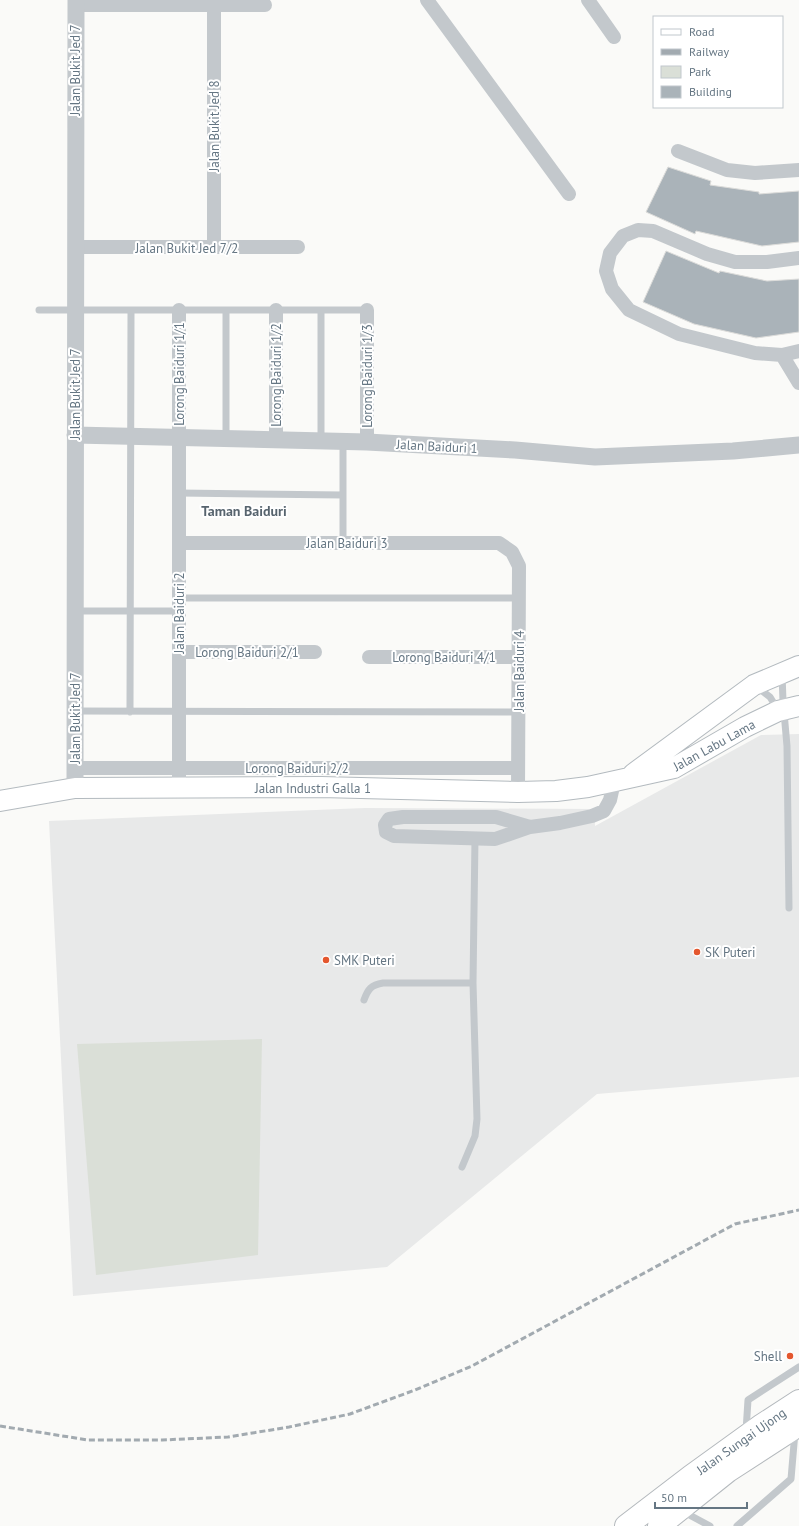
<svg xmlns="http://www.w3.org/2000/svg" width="799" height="1526" viewBox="0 0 799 1526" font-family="'PT Sans',sans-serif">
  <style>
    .built { fill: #e8e9e9 }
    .green { fill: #dadfd7 }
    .building { fill: #aab3b9; stroke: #dcdcda }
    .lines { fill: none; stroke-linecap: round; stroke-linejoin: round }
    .secondary-casing { stroke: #b3babf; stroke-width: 22 }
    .trunk-casing { stroke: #b4b9bd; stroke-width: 24 }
    .service { stroke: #c3c8cc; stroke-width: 7 }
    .minor { stroke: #c3c8cc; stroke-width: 14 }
    .tertiary { stroke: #c3c8cc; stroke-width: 17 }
    .secondary { stroke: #fff; stroke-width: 20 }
    .trunk { stroke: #fff; stroke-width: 22 }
    .rail { stroke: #a2aab0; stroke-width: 3; stroke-dasharray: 6 3; stroke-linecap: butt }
    .poi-dot { fill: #e4572e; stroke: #fff; stroke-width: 1.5 }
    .labels { text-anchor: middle; stroke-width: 4; stroke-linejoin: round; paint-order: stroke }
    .street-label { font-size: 13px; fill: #657683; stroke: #fff }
    .poi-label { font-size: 13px; fill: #657683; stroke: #fff; text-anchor: start }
    .neighbourhood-label { font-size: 14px; font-weight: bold; fill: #57646e; stroke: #fff }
  </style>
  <rect width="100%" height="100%" fill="#fafaf8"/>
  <path class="built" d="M799,734v343l-202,17 -210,173 -314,29 -24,-475 316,-13 229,1 1,17 166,-91z"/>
  <path class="green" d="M262,1039l-4,216 -162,20 -19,-231z"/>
  <path class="building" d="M668,167l43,14 -1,4 49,7v2l40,-3v51l-37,4 -66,-15 -1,3 -49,-22z
    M666,251l53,22 1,-2 47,10 32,-2v53l-43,6 -62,-14 -51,-22z"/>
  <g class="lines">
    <defs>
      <path id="secondary" d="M633,774l121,-89 45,-19
        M0,801l75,-13 246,-1 197,5 38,-1 32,-4 86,-19 71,-41 33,-16 21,-5"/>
      <path id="trunk" d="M626,1526l64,-49 72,-52 37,-24
        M659,1526l69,-55 71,-46"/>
    </defs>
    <use href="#secondary" class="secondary-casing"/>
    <use href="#trunk" class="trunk-casing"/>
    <path class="service" d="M39,310h328
      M226,439v-129
      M321,441v-131
      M179,493l164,2
      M343,543v-101
      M179,598h340
      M75,611h104
      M782,674l1,27 4,45 2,162
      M757,687l13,10 8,13
      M75,711l444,1
      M130,712l1,-402
      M364,1000c4,-11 7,-15 19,-17h90
      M462,1167l13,-31 2,-17 -4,-136 2,-145
      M746,1431l2,-31 51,-33
      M682,1511l28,15
      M737,1526l54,-47 4,-47"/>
    <path class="minor" d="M427,0l142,194
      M588,0l26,37
      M76,5h189
      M678,151l49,19 28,3 44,-3
      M75,247h223
      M214,247v-242
      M799,258l-32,4h-32l-28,-8 -54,-23 -15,-1 -15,6 -13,17 -4,18 6,18 17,21 50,24 76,19 27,2 17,-4
      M782,355l17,28
      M276,440v-130
      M367,442v-132
      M179,543h320l13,9 7,14 -1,226
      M179,652h136
      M369,657h150
      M75,768h443
      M179,788v-478
      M530,827l-34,-10h-93l-14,2 -4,6 1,7 8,4 101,3 35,-12 30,-4 32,-7 12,-5 6,-11 4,-18"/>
    <path class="tertiary" d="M75,435l292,7 148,8 80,7 138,-6 66,-6
      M75,788l1,-788"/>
    <use href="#secondary" class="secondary"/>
    <use href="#trunk" class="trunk"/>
    <path class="rail" d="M0,1426l88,14h74l66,-3 61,-10 61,-13 65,-24 57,-24 263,-142 64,-14"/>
  </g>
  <g class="poi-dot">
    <circle cx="697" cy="952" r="4"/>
    <circle cx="326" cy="960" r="4"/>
    <circle cx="790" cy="1356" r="4"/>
  </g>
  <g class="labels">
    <g class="street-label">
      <text transform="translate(75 70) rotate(-90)" y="5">Jalan Bukit Jed 7</text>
      <text transform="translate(214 126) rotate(-90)" y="5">Jalan Bukit Jed 8</text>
      <text x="187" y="253">Jalan Bukit Jed 7/2</text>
      <text transform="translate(179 374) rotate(-90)" y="5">Lorong Baiduri 1/1</text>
      <text transform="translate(276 375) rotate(-90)" y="5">Lorong Baiduri 1/2</text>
      <text transform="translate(367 376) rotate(-90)" y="5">Lorong Baiduri 1/3</text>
      <text transform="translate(75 394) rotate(-90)" y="5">Jalan Bukit Jed 7</text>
      <text transform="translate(437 446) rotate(3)" y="5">Jalan Baiduri 1</text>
      <text x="347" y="548">Jalan Baiduri 3</text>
      <text transform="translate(179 613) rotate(-90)" y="5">Jalan Baiduri 2</text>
      <text x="247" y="657">Lorong Baiduri 2/1</text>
      <text x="444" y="662">Lorong Baiduri 4/1</text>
      <text transform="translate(519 671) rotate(-90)" y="5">Jalan Baiduri 4</text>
      <text transform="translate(75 718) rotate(-90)" y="5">Jalan Bukit Jed 7</text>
      <text transform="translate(714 745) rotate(-29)" y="5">Jalan Labu Lama</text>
      <text x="297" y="773">Lorong Baiduri 2/2</text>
      <text x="313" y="793">Jalan Industri Galla 1</text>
      <text transform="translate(741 1441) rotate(-35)" y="5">Jalan Sungai Ujong</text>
    </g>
    <g class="poi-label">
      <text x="705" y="957">SK Puteri</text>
      <text x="334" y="965">SMK Puteri</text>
      <text x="782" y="1361" text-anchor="end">Shell</text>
    </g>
    <g class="neighbourhood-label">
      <text x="244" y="516">Taman Baiduri</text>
    </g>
  </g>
  <rect x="653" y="16" width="130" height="92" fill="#ffffff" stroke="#c1c8cd"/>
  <rect x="661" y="29" width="20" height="6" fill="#ffffff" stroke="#c1c8cd"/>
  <text x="689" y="36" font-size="12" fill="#657683">Road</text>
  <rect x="661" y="49" width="20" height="6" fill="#a2aab0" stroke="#c1c8cd"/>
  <text x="689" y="56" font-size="12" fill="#657683">Railway</text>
  <rect x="661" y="66" width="20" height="12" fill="#dadfd7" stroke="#c1c8cd"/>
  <text x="689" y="76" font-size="12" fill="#657683">Park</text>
  <rect x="661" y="86" width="20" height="12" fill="#aab3b9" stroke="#c1c8cd"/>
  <text x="689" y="96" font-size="12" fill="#657683">Building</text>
  <path d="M655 1502v6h92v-6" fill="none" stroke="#657683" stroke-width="2"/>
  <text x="661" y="1502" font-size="12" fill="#657683" stroke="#ffffff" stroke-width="3" paint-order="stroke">50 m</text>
</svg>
